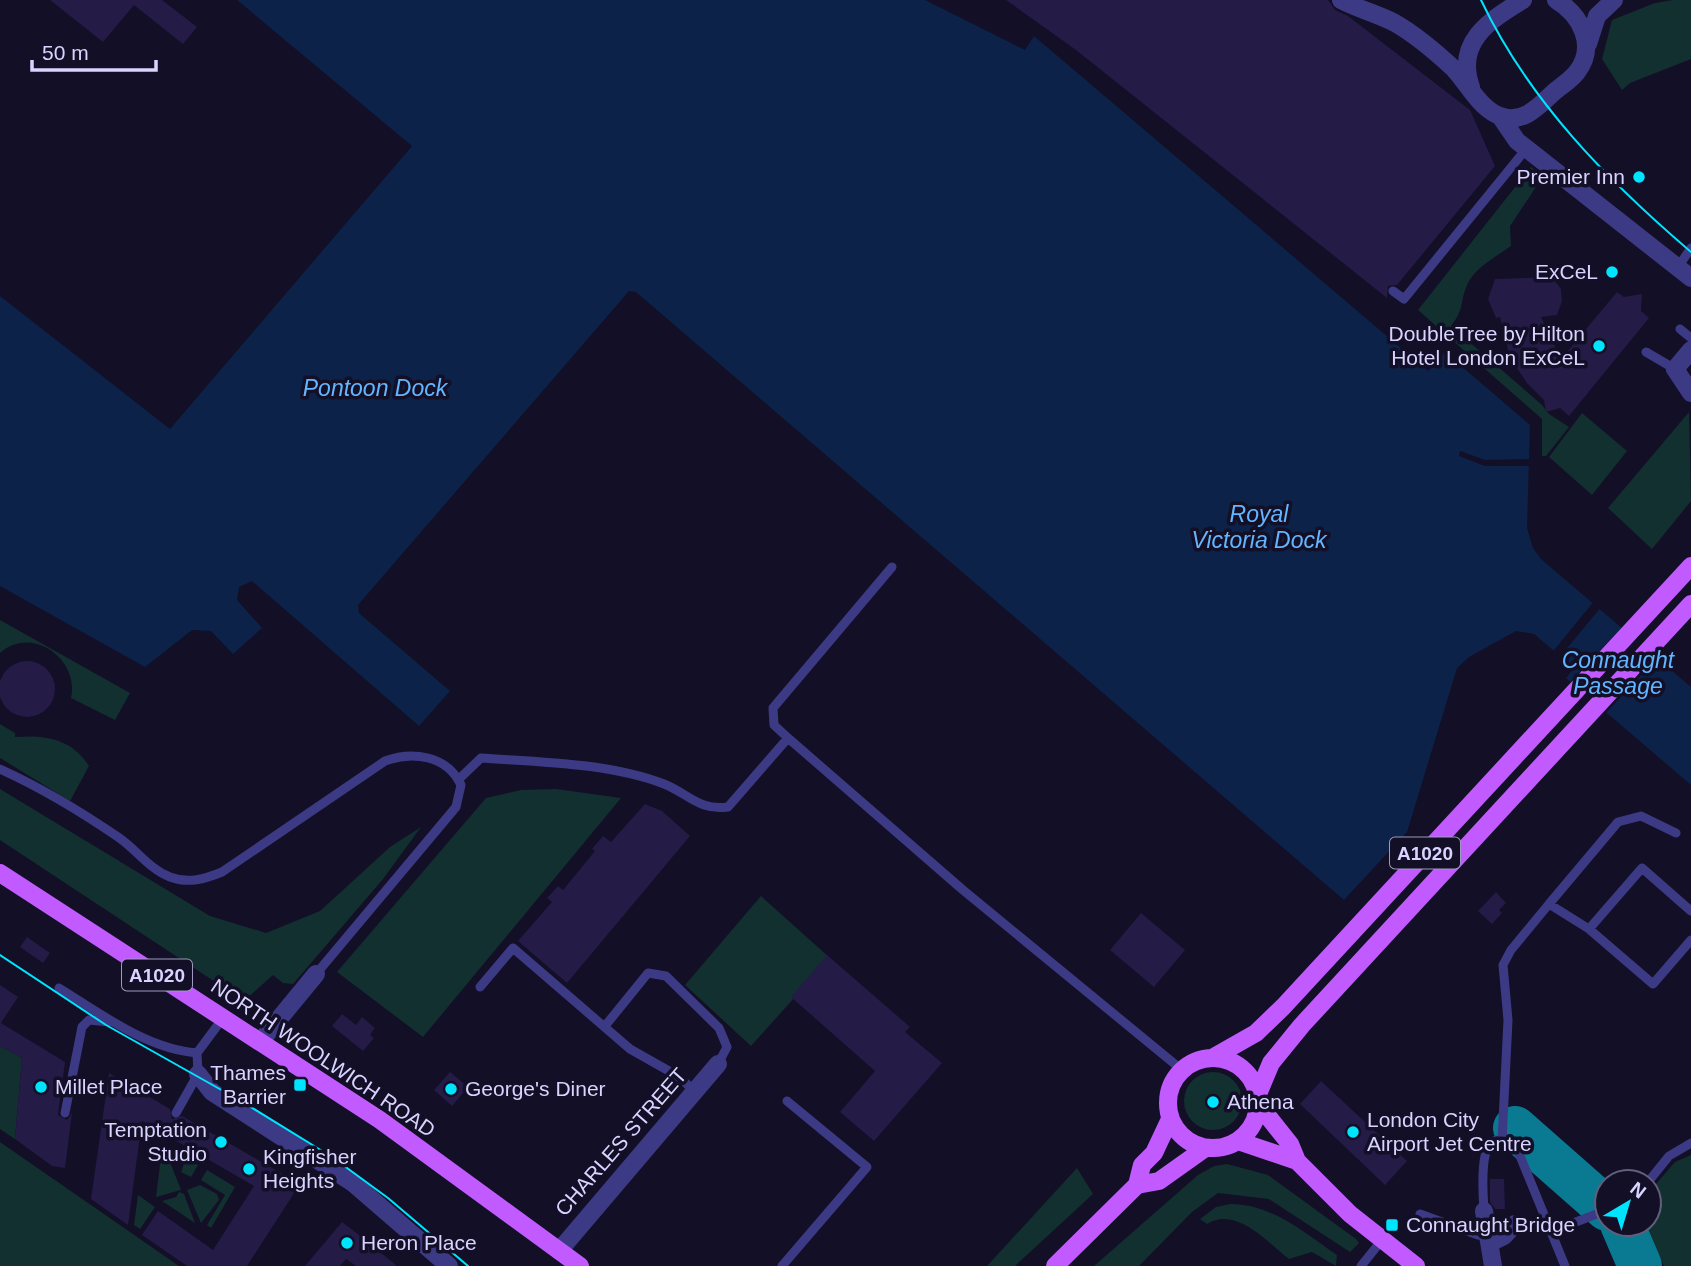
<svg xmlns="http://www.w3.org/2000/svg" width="1691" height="1266" viewBox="0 0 1691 1266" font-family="Arial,sans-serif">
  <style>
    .green { fill: #12302f }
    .water { fill: #0c2248 }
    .pier { fill: #130f26 }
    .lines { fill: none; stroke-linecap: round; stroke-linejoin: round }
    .taxiway { stroke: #0a7a92; stroke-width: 44 }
    .building { fill: #241b47 }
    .service { stroke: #3d3a85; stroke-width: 9 }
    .minor { stroke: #3d3a85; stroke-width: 18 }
    .primary { stroke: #c25bff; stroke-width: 18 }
    .tram { stroke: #00e5ff; stroke-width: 2 }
    .poi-dot { fill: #00e5ff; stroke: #130f26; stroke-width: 2.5 }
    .labels { text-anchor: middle; stroke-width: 7; stroke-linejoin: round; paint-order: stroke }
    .shield { fill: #130f26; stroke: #9e99be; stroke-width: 2 }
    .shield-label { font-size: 19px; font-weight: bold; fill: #d9d4ff }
    .poi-label { font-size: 21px; fill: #d9d4ff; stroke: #130f26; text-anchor: start }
    .street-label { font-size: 21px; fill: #d9d4ff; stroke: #130f26 }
    .water-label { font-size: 23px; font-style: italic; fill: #62b6ff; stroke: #130f26 }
  </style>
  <rect width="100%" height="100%" fill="#130f26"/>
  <path class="green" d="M1673,0h18v59l-61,24 -8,7 -20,-31 10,-39 43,-17z
    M1531,167l10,7 -3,10 -28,42 1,20c-14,10 -33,20 -42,35 -10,19 -3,26 -18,45l91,79 7,9 20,13 -23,29h-4v-37l-124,-109z
    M1689,412l2,89 -39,48 -44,-41z
    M1582,413l45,38 -35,44 -43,-38z
    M0,620l130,73 -15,27 -44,-22c9,-38 -39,-74 -71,-45z
    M0,724l15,9v4c30,-2 56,1 74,29l-19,35 -70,-43z
    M0,789l210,127 56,17 54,-22 70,-64 31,-20 -38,52 -90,105 -10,-1 -10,-8 -29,26 -244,-161z
    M556,789l65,9 -198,239 -86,-65 149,-174 35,-8z
    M761,896l69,62 -79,88 -66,-61z
    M0,1046l22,12 -7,81 -15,-10z
    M1184 1101a29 29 0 1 1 58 0a29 29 0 1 1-58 0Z
    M0,1142l179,124h-179z
    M163,1145l35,20 -7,12 -10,-5 3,-8 -21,-13z
    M1691,1155v111h-27l-20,-42h5v-32l26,-30z
    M161,1157l9,5 11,28 -25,7z
    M1227,1164l41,11 88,64 3,4 -9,9 -81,-53 -51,-6 -26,19 -53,54h-45l104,-91 16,-9z
    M1077,1168l16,26 -78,72h-28z
    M207,1170l28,17 -24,41 -4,-3 18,-30 -24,-15z
    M200,1185l17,9 2,6 -18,23 -14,-33z
    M179,1192l5,2 11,29 -33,-22 14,-4z
    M138,1195l17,12 -15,22 -6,-4z
    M1230,1204c42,0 73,28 107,51l-1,11 -24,-14 -23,7c-22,-17 -53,-53 -82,-35l-7,-5 16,-12z"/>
  <path class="water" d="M237,0h688l100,50 9,-14 394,335 17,-19 85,73 -3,103 6,20 8,11 150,128v98l-125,-107 8,-10 -40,-34 -18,-3 -47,26 -12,11 -50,164 -63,68 -708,-608 -7,-1 -271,314 1,8 91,78 -31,35 -167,-145 -13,6 -2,13 25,28 -29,26 -22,-23 -19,-1 -47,37 -145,-81v-290l170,133 242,-283z"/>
  <path class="pier" d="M1460,451l25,9 45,-1v7h-45l-26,-10z
    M1595,600l7,6 -44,53 -7,-5z
    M1624,625l36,30 -56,60 -36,-31z"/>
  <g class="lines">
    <path class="taxiway" d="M1515,1128l92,81
      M1622,1224l18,42"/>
  </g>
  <path class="building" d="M50,0h112l35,27 -14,17 -49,-39 -31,37z
    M1006,0h322l7,10 13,6 122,94 25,56 -98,119 -9,1 -1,12 -311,-248z
    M1552,277l9,12 1,12 -5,14 -16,2 20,42 56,-67 7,5 18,-3 -1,17 8,7 -80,98 -9,-8 -14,4 -2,-12 -17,-17 -17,-25 -10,-41 -4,1 -8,-19 7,-20z
    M-1 689a28 28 0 1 1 56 0a28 28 0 1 1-56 0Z
    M645,804l17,7 28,25 -123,147 -49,-42 34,-39 -5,-4 11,-12 5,4 32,-39 -3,-2 11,-13 8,6z
    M1496,892l10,11 -7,7 3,3 -10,11 -14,-13z
    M1141,913l44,37 -31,37 -44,-37z
    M27,937l23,16 -7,10 -23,-16z
    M827,955l83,72 -5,5 37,31 -68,78 -34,-29 35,-41 -84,-74z
    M0,985l18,12 -17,26 64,39 -7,53 9,5 5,-7 -7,55 -13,-2 -37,-27 7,-81 -22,-12z
    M342,1014l14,11 6,-8 13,11 -5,7 4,3 -11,13 -31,-25z
    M450,1072l18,15 -16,19 -18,-16z
    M109,1073l61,36 2,10 10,-3 118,68 -53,82h-60l-45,-31 16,-24 55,39 41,-64 -112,-65 -14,104 -37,-26z
    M1321,1081l86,80 -22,24 -85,-81z
    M1490,1179h14l1,30h-10l-5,-7z
    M342,1222l21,16 34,28h-41l-10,-7 -6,7h-35z"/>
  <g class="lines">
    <path class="service" d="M1678,267l13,-19
      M1393,291l11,8 122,-150
      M1680,329l11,9
      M1646,352l29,17
      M788,738l-14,-13 -1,-17 119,-141
      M0,769c42,19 80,42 118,68 18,12 31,32 52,40 18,7 35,2 52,-5l163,-111c27,-10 62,-6 76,24l-5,22 -140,167
      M458,780l23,-22c58,4 129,5 183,26 25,10 35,27 64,23l60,-69 175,152 219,180
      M1549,904l69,-82 23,-6 35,17
      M1589,929l53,-61 49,43
      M480,987l33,-39 117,101 46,26 19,16
      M59,988c42,26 88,61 138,65
      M605,1026l43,-53 18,3 53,52 8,19 -9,17
      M65,1113l17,-86 7,-7 21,2
      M176,1113l22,-39 -1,-21 26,-35
      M1502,1141l6,-121 -5,-55 8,-15 38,-46 40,25 64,55 38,-44
      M1648,1182l21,-26 22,-13
      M1484,1211c-1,-20 -9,-100 34,-60l47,115
      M1420,1214l58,21 10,1
      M1515,1224l20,-1 15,9 57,-22
      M782,1266l85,-99 -80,-66
      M1361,1266l21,-26"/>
    <path class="minor" d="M1341,0c17,9 37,14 54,23 19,11 43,31 59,46 15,16 27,42 49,48 21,6 36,-11 50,-24 8,-7 18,-13 24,-21 20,-26 4,-57 -21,-72
      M1588,44l9,-28 17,-16
      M1471,87c-16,-44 17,-66 52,-87
      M1500,116l17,25 174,137
      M1691,350l-16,19 16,24
      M260,1042l56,-68
      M198,1074l14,18 141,91 96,83
      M1484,1211l9,55
      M1490,1243l14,-7 11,-12
      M559,1251l159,-187"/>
    <path class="primary" d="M0,873l380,247 200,146
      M1168 1103a45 45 0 1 1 90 0a45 45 0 1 1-90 0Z
      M1212,1058l44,-25 27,-26 408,-441
      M1258,1094l13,-31 31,-38 389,-421
      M1258,1104l32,40 7,17 53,53 66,52
      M1238,1141l59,20
      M1137,1185l22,-4 45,-32
      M1055,1266l82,-81 5,-20 12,-12 16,-34"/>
    <path class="tram" d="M1481,0c48,101 126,180 210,252
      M0,955l106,70 135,76 91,56 56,41 80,68"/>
  </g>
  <g class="poi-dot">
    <circle cx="1639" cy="177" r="7"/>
    <circle cx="1612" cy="272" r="7"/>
    <circle cx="1599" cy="346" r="7"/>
    <rect x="293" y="1078" width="14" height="14" rx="3.5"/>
    <circle cx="41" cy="1087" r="7"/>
    <circle cx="451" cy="1089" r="7"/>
    <circle cx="1213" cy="1102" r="7"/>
    <circle cx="1353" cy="1132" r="7"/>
    <circle cx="221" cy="1142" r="7"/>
    <circle cx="249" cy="1169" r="7"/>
    <rect x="1385" y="1218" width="14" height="14" rx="3.5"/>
    <circle cx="347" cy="1243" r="7"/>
  </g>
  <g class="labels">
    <g class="shield">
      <rect x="1390" y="837.5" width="70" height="31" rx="5"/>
      <rect x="122" y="959.5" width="70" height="31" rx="5"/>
    </g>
    <g class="shield-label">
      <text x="1425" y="860">A1020</text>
      <text x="157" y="982">A1020</text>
    </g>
    <g class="poi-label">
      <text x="1625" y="184" text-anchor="end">Premier Inn</text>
      <text x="1598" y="279" text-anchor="end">ExCeL</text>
      <text x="1585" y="341" text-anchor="end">DoubleTree by Hilton<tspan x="1585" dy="24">Hotel London ExCeL</tspan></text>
      <text x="286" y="1080" text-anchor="end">Thames<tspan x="286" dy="24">Barrier</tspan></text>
      <text x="55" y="1094">Millet Place</text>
      <text x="465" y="1096">George's Diner</text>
      <text x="1227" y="1109">Athena</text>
      <text x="1367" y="1127">London City<tspan x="1367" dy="24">Airport Jet Centre</tspan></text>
      <text x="207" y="1137" text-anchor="end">Temptation<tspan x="207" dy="24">Studio</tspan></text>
      <text x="263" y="1164">Kingfisher<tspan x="263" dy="24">Heights</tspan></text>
      <text x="1406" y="1232">Connaught Bridge</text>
      <text x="361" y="1250">Heron Place</text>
    </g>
    <g class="street-label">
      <text transform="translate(323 1058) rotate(34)" y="7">NORTH WOOLWICH ROAD</text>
      <text transform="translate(621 1142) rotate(-49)" y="7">CHARLES STREET</text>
    </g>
    <g class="water-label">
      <text x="375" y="396">Pontoon Dock</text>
      <text x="1259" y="522">Royal<tspan x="1259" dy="26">Victoria Dock</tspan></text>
      <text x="1618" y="668">Connaught<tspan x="1618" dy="26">Passage</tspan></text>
    </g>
  </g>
  <g transform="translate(1628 1203) rotate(38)"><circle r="33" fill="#130f26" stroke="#625e7d" stroke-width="2"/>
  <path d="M0-5L12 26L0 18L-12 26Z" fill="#00e5ff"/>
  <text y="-10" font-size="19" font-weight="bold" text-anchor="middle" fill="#d9d4ff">N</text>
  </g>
  <path d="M32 60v10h124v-10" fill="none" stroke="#d9d4ff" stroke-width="3.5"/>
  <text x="42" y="60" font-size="21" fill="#d9d4ff" stroke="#130f26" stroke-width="5" paint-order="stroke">50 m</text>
</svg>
